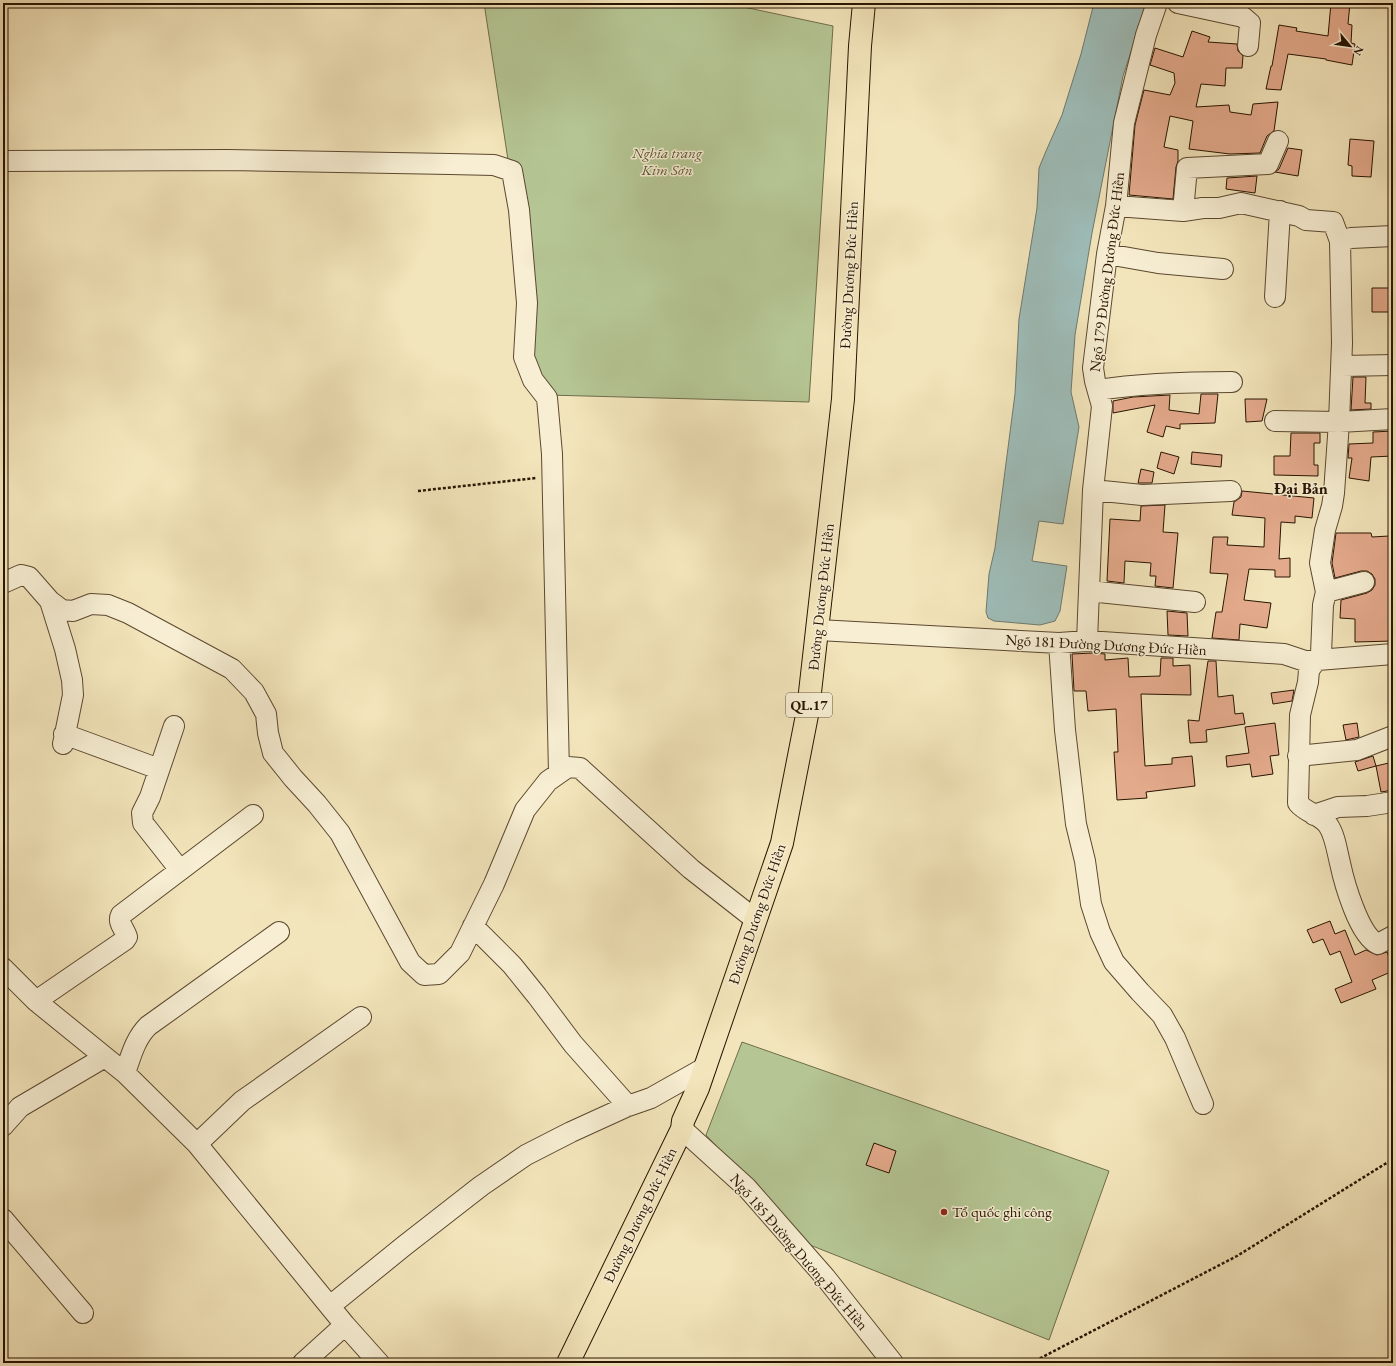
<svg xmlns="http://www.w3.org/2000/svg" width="1396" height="1366" viewBox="0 0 1396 1366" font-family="'EB Garamond',serif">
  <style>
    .green { fill: #b5c694; stroke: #6e6d4a }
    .water { fill: #9ebdb9; stroke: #6f796f }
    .building { fill: #e4aa8c; stroke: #281400 }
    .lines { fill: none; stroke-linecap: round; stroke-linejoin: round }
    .minor-casing { stroke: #5b482f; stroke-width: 22 }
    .highway-casing { stroke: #281400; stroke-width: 24 }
    .path { stroke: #281400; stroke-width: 2.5; stroke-dasharray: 3 2; stroke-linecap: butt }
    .minor { stroke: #f7eed3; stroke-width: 20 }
    .highway { stroke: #f3e5bb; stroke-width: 22 }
    .poi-dot { fill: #8f2418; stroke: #f7eed3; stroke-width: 1.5 }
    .labels { text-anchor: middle; stroke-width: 3; stroke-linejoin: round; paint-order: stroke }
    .shield { fill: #f7eed3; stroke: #66553f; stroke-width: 1 }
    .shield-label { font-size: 14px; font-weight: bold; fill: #281400 }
    .park-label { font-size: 15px; font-style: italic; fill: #595234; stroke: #f7eed3 }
    .street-label { font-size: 15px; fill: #281400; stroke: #f7eed3 }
    .poi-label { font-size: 15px; fill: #281400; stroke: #f7eed3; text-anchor: start }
    .neighbourhood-label { font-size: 16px; font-weight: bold; fill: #281400; stroke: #f7eed3 }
  </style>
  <rect width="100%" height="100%" fill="#f3e5bb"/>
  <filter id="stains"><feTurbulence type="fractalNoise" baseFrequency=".005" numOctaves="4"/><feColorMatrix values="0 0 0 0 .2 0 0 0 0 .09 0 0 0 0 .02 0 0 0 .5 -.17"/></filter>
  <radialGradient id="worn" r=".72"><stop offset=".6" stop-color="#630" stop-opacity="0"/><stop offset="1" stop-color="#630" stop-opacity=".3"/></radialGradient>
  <path class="green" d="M484,3h241l108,23 -24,376 -261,-7 -15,-15 -4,-83z
    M742,1042l367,129 -60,169 -244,-97 -99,-108z"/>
  <path class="water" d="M1094,3h53l-24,73 -31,157 -17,102 -4,57 8,35 -16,97 -24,-3 -7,40 35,5 -7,45 -5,10 -15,4 -46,-4 -6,-3 -2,-6 3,-38 6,-26 20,-154 4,-75 18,-111 2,-40 7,-17 16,-36 19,-61z"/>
  <path class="building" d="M1331,3h19l-2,21 4,1 -1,18 4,1 -3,21 -26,-5v-1l-38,-5 -7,36 -15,-1 5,-23h1l7,-41 18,3 -1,3 32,5z
    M1192,31l18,6 -2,5 29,2 1,7 5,5 -1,12h-16l-1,18 -24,-2 -5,23 33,-2 1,7 21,3 2,-11 25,-2 -4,29 -7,5 -7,17 -30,1 -41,-5 4,-28 -23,-5 -6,31 14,3v11l-2,6 -3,32 -44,-4 6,-70 9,-35 26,5 5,-12 -1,-10 -24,-8 5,-17 28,9z
    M1350,139l24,2 -3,36 -19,-1v-10l-4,-1z
    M1288,148l14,2 -4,26 -23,-4 4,-3z
    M1257,176l-2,17 -29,-4 1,-11z
    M1372,288h21v24h-21z
    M1353,377h13l-1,26h6v6l-20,1z
    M1201,394h17l-3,29 -35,1v5l-14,-3 -3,11 -16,-5 8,-27 -42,8v-12l20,-4 37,-2 -1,15 30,4z
    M1245,399h22l-5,22 -16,1z
    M1393,431v25l-22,1 -2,24 -20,-3 3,-20h-4l1,-14 24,-1v-11z
    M1291,433h29v10h-6v22h4v11l-44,-1v-19h16z
    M1161,452l18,5 -5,17 -17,-6z
    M1192,452l30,3 -1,12 -30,-3z
    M1141,469l13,3 -2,11h-14z
    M1242,491l72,7 -2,20 -17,-2v7l-14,-1 -2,37 11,-1v19h-15v-7l-26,-1 -5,31 27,3 -4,25 -27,-4 -1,16 -27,-2 4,-26h6l6,-38 -18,-1 3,-36h15l-1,8 37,2 1,-29 -33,-3 2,-13 3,-2 4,-3z
    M1165,505l-2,27 15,1 -5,55 -18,-2 1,-10h-6l1,-13 -26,-2 -1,22 -17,-2 3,-62 30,2 1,-15z
    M1336,533h35l1,4 17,-1 1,19h3v86l-38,1v-23l-15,-1 1,-18 26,-7 5,-3 3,-5v-6l-3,-5 -5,-3h-6l-26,7 -3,-15z
    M1167,611l20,2 1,23 -20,-1z
    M1093,653l12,1v6l23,-2 1,19 31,-1 1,-18h12v8l17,-1 1,30 -50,-1 2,40 2,32 27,-2v-6l20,-2 3,30 -49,6 1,6 -30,2 -3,-48h4l-2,-43 -28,2 -2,-20h-12l-2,-37z
    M1208,661h8l2,36 15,-2 2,19 8,-1 2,11 -39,6 1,12 -17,1 -2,-23 11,1z
    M1294,690l-2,11 -19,3 -2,-11z
    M1275,723l4,32 -9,1 3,18 -21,3 -2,-13 -23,3 -1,-11 23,-3 -4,-26z
    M1357,723l2,14 -13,3 -3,-15z
    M1373,756l3,10 -18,5 -3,-9z
    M1393,762v28l-12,2 -5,-26z
    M1330,921l5,13 10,-4 10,25 11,-5 11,5 10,-3 6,16v3l-21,9 4,9 -35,14 -6,-14 17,-7 -12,-31 -10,4 -7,-16 -10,4 -6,-13z
    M874,1143l22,8 -7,22 -23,-8z"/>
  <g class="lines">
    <defs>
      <path id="minor" d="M1178,3l65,14 7,6 -2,23
        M3,161l224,-1 223,4 44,1 18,6 7,39 8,93 -3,54 9,23 14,18 5,56 7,319
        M1116,206l67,5 20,-3h16l22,-5 58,13 7,4 27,2 7,19 11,-3 42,-2
        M1183,211l4,-43 81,-4 10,-23
        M1340,241l2,102 -3,79 -5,71 -2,13 -7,24 -5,33 6,29 -3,13 -2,49 -12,16 -1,12 -8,33 -2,88c8,10 23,12 30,22 7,10 9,26 12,38 4,19 19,73 38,81l15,-8
        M1107,254l51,9 65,6
        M1275,297l5,-86
        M1342,366l51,-1
        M1098,390c45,-7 89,-8 134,-8
        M1275,421l64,1 54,-3
        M1093,490l49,5 89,-4
        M3,583l18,-8 8,2 21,24 12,9 11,1 18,-7 17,1 20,8 104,56 22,23 12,22 2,19 5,20 20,25 24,26 23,29 70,129 14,13 15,-1 21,-21 34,-69 31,-74 23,-29 20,-14 12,1 111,101 65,51
        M1089,591l106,11
        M1326,592l38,-10
        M50,601l15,48 7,31 1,15 -10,49
        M818,630l241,13 28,-2 197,13 21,7 88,-7
        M1087,641l6,-151 9,-84 -7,-25 -2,-13 14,-114 9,-48 8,-83 22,-88 11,-32
        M1059,643l6,87 11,94 9,37 6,43 9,28 14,30 26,30 22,23 13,23 28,66
        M174,726l-24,71 -8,16 1,10 37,47
        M64,734l95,35
        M1298,756l59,-6 36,-14
        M1314,815l24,-8 29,-1 26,-4
        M473,926l39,39 25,31 36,48 55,62
        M3,968l33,33 69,56
        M36,1001l89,-61 2,-3c-2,-8 -10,-14 -6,-22l132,-100
        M125,1073c6,-17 10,-34 23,-47l131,-94
        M3,1126l17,-19 85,-50 20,16 72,71 148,181 34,38
        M682,1129l65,59 78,89 68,86
        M197,1144l45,-43 119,-84
        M3,1219l80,94
        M330,1306l74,-60 77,-60 45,-31 45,-23 57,-26 23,-8 55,-31
        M303,1363l42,-38"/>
      <path id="highway" d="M568,1363l114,-234 1,-8 15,-33 84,-245 26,-133 35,-311 17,-353 4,-43"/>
    </defs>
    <use href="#minor" class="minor-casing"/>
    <use href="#highway" class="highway-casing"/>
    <path class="path" d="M418,491l118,-13
      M1031,1363l206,-107 156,-97"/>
    <use href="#minor" class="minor"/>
    <use href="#highway" class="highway"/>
  </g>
  <circle class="poi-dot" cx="944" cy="1212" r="4"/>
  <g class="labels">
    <rect class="shield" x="786" y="693" width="46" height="24" rx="3"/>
    <g class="shield-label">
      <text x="809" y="710">QL.17</text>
    </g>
    <g class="park-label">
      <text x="667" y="158">Nghĩa trang<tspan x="667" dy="17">Kim Sơn</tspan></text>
    </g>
    <g class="street-label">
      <text transform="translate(1107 272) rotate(-83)" y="5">Ngõ 179 Đường Dương Đức Hiền</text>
      <text transform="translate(849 275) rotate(-87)" y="5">Đường Dương Đức Hiền</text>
      <text transform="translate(821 597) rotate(-84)" y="5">Đường Dương Đức Hiền</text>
      <text transform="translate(1106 645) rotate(3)" y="5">Ngõ 181 Đường Dương Đức Hiền</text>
      <text transform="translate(757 914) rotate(-71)" y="5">Đường Dương Đức Hiền</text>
      <text transform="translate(640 1215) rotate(-64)" y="5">Đường Dương Đức Hiền</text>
      <text transform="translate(799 1252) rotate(49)" y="5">Ngõ 185 Đường Dương Đức Hiền</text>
    </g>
    <g class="poi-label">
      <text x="952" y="1217">Tổ quốc ghi công</text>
    </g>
    <g class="neighbourhood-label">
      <text x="1301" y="494">Đại Bản</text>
    </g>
  </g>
  <rect width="1396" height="1366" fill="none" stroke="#f3e5bb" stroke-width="16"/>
  <rect x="4" y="4" width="1388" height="1358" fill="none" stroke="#281400" stroke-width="2"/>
  <rect x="8" y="8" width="1380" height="1350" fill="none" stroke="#281400"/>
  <g transform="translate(1350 46) rotate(119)" stroke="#f7eed3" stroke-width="3" paint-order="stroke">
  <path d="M0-3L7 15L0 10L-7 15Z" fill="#281400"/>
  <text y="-6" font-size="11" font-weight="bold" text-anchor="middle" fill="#281400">N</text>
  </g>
  <rect width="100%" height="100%" filter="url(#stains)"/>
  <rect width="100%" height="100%" fill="url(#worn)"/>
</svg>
